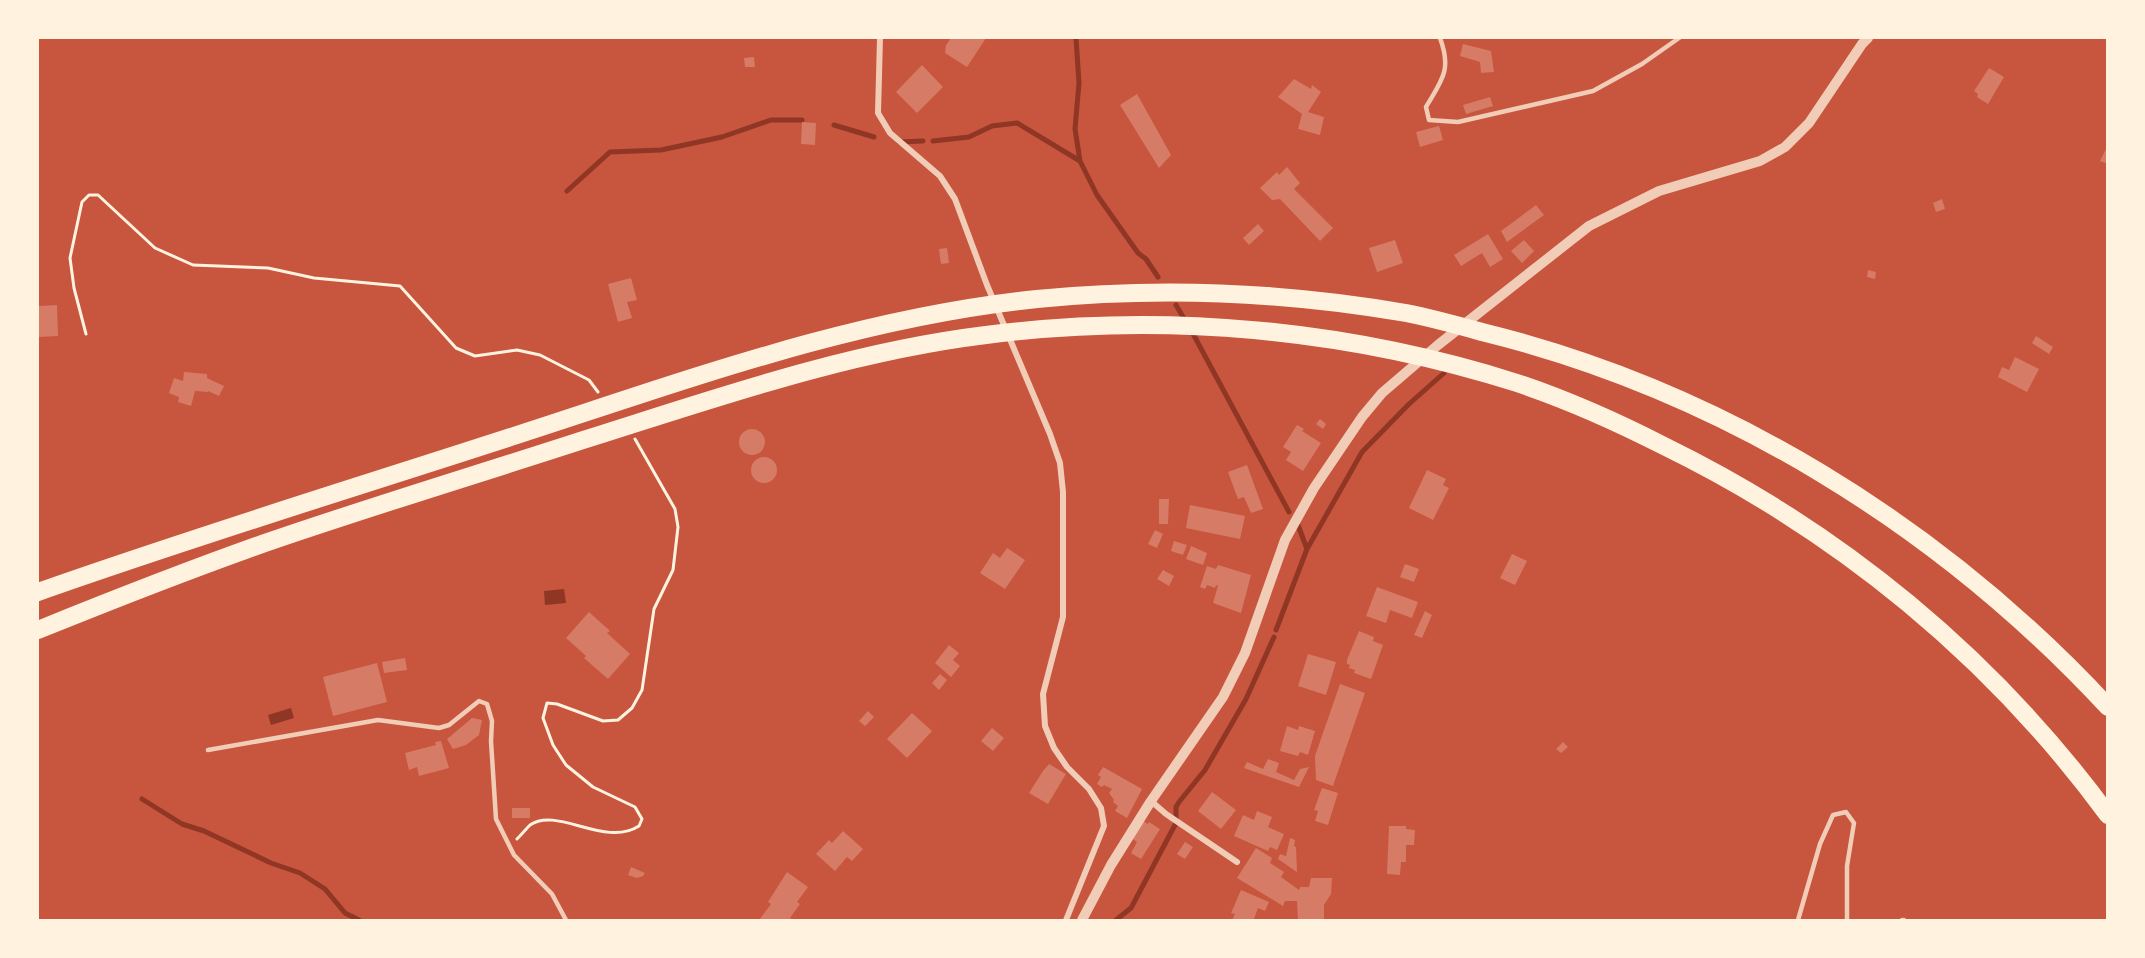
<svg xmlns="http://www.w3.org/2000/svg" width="2145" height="958" viewBox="0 0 2145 958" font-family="Ubuntu,sans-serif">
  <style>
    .water { fill: #8f3625 }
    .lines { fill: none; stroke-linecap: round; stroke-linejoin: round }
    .stream { stroke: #8f3625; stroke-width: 5 }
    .building { fill: #d67c66 }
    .path { stroke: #fff3e0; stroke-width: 3 }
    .service { stroke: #f1ccb7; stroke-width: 4.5 }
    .minor { stroke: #f1ccb7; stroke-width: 6 }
    .tertiary { stroke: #f1ccb7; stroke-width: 10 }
    .motorway { stroke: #fff3e0; stroke-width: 18 }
  </style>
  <rect width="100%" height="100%" fill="#c8553d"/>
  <path class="water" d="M564,589l2,14 -21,2 -1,-14z
    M291,708l3,10 -23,7 -3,-10z"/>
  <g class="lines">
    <path class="stream" d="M1076,38l3,45 -4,46 5,32 17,34 41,58 8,6 12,18
      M834,125l40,12
      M933,141l36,-4 23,-11 25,-3 63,38
      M899,142l24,-1
      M567,191l43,-39 51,-2 61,-13 49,-17h31
      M1176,305l10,17
      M1191,330l98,182
      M1298,525l9,24
      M1276,630l31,-81 55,-97 47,-48 35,-31
      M142,799l40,25 22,7 67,32 29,10 25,16 20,24 14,7
      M1116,920l15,-12 45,-85v-16l3,-5 26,-32 41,-71 28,-62"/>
  </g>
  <path class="building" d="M951,38h35l-19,29 -22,-14 1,-8z
    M1463,44l28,7 3,21 -13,1 -1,-11 -20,-6z
    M754,57l1,10h-10l-1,-9z
    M922,65l21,22 -26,26 -21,-21z
    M1989,68l15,9 -16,27 -11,-7 1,-3 -4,-3z
    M1294,79l17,10 1,-4 9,7 -13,20 16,5 -4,18 -22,-6 4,-15 -24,-17z
    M1137,94l34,61 -12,13 -39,-63z
    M1490,97l3,9 -27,8 -3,-9z
    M802,122l14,1 -1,22 -14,-1z
    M1439,126l4,14 -23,7 -4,-15z
    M2108,145v19l-8,-3z
    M1287,167l13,16 -6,6 39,39 -13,13 -40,-42 -8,1 -12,-12 17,-16 2,3z
    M1942,199l3,10 -9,3 -3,-9z
    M1536,205l8,10 -37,27 -6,-11z
    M1258,224l6,7 -15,14 -6,-7z
    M1488,234l15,25 -13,8 -8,-14 -21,13 -7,-11z
    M1395,240l8,23 -26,9 -8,-24z
    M1524,240l10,11 -12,12 -11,-12z
    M947,248l2,15 -8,1 -2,-15z
    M1868,270l8,2 -1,7 -8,-2z
    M631,278l6,22 -10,2 5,16 -14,4 -10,-38z
    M57,305l1,31 -20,1v-31z
    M2036,336l17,11 -4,7 -17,-11z
    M2015,357l24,12 -12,23 -29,-15 4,-10 7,3z
    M184,372l23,2v4l17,8 -5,10 -11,-5v1l-13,-1 -4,15 -13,-4 1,-5 -10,-4 5,-15 9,3z
    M1320,419l6,5 -3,5 -7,-5z
    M1297,425l7,4 -2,2 19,12 -18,28 -17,-11 5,-8 -8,-5z
    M739 442a13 13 0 1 1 26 0a13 13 0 1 1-26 0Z
    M751 470a13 13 0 1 1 26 0a13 13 0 1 1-26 0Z
    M1247,465l16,44 -12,4 -7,-16 -6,2 -10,-27z
    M1427,470l19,9 -3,6 6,3 -16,32 -24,-12z
    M1159,499h10l-1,25h-9z
    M1190,505l55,11 -5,23 -54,-11z
    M1155,530l8,4 -6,14 -9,-4z
    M1174,541l13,4 -4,10 -12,-4z
    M1191,546l16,7 -4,12 -17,-6z
    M1007,548l18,12 -20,29 -25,-16 13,-20 7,5z
    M1512,554l15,7 -12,24 -15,-7z
    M1405,564l14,5 -5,13 -14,-5z
    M1218,565l33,10 -10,38 -28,-10 5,-17 -2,-1 -1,3 -8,-3 -2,4 -5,-2 7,-21 9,3z
    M1163,570l11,6 -5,10 -12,-7z
    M1377,587l41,15 -6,16 -22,-8 -4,13 -20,-7z
    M1425,611l7,4 -10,23 -8,-3z
    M589,612l21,19 -3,2 23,21 -22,25 -24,-21 2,-2 -20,-18z
    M1359,631l15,6 -1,4 10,4 -12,34 -17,-6 1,-3 -6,-2 1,-3 -3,-1v-4z
    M949,645l10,8 -6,7 7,6 -9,11 -16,-14z
    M1308,654l28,8 -10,33 -28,-9z
    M405,658l2,12 -23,3 -2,-11z
    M377,663l10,39 -54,14 -10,-39z
    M940,674l7,6 -8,10 -7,-7z
    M1340,684l25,9 -32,93 -17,-6 -1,-24z
    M868,711l6,6 -9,9 -6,-5z
    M912,713l20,18 -25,27 -20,-19z
    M472,718l10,2 -3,15 -13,10 -13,4 -6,-10z
    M1287,726l11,4 1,-4 16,5 -7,24 -8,-3 -2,4 -18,-5z
    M992,728l12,10 -11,13 -12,-10z
    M441,741l8,27 -30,8 -2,-9 -8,3 -4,-17 31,-8 -1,-3z
    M1563,742l5,5 -7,6 -5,-4z
    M1268,759l11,4 -3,9 18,8 6,-11 9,-2 -10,20 -55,-19 3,-6 16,7z
    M1049,764l17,10 -18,30 -19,-11 14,-22z
    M1103,767l39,22 -15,29 -12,-7 3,-5 -5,-4 1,-2 -5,-7 3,-4 -8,-4 -2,2 -5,-3 4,-7 -3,-2z
    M1322,788l16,5 -10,32 -13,-4 3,-10 -4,-1z
    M1212,792l24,18 -15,19 -23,-18z
    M512,808h18v10h-18z
    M1257,811l15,6 -4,10 16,7 -7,16 -7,-3 -2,4 -34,-15 9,-21 11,5z
    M1143,821l5,3 1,-2 11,7 -19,30 -10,-6 6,-11 -4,-3z
    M1389,826h17v3l9,1 -1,15h-8v17h-5l-1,13 -13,-1z
    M843,831l20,18 -11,12 -5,-4 -12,14 -19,-17 13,-14 3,3z
    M1290,838l5,2 -1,6 2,1 1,25 -19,-13 2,-5 6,2z
    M1185,842l8,5 -8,12 -8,-5z
    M1256,848l16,10 -2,5 14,9 -3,5 18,13 1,-3h9l2,-9h21l-1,16 -7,11v15h-26l-1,-19h-12l-2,5 -46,-28z
    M631,867l14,6 -2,3 -6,2 -9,-3z
    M787,872l21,15 -11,15 3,2 -10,14 2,1 -33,1 12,-16 -3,-2z
    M1241,890l28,12 -4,9 -7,-3 -4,11 4,1h-26l3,-6 -4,-1z"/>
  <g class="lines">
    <path class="path" d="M86,334l-12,-46 -4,-30 12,-56 7,-7h9l57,53 38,17 75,3 46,10 86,8 56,62 19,8 42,-6 23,5 49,25 9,12
      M517,839c4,-4 9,-10 13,-14 27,-19 75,23 109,1l3,-7 -7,-12 -42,-20 -27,-22 -13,-20 -10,-27 4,-15 10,1 46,17 15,-1 14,-12 10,-18 12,-81 19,-39 5,-43 -3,-18 -40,-70"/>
    <path class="service" d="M1440,38c12,32 2,42 -14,69l3,13 29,2 135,-31 49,-27 37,-26
      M208,750l170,-30 61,8 10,-3 30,-24 8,3 5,17 -1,20 5,78 18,36 38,39 14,26
      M1798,920l22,-76 13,-29 13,-3 8,11 -7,43v54
      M1902,920h2"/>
    <path class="minor" d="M880,38l-2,75 12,20 50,43 15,23 32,86 63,149 10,29 3,29v125l-20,77 2,32 9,22 13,19 22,22 12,19 3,18 -38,94
      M1151,801l15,13 71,48"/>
    <path class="tertiary" d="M1082,920l29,-55 40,-64 72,-104 22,-44 40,-113 29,-52 48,-71 20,-24 56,-48 151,-119 70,-35 101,-30 25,-14 24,-24 53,-79 6,-6"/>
    <path class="motorway" d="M38,592c158,-56 319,-105 479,-157 170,-55 341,-118 520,-136 122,-12 247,-7 369,14 25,5 51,12 76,19 240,59 458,194 626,375
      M38,630c74,-30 148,-59 224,-86 104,-36 210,-68 315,-102 134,-42 269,-90 409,-107 177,-23 361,-6 531,48 51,17 100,39 147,63 176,86 328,211 444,369"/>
  </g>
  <rect width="2145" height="958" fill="none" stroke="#fff3e0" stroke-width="78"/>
</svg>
